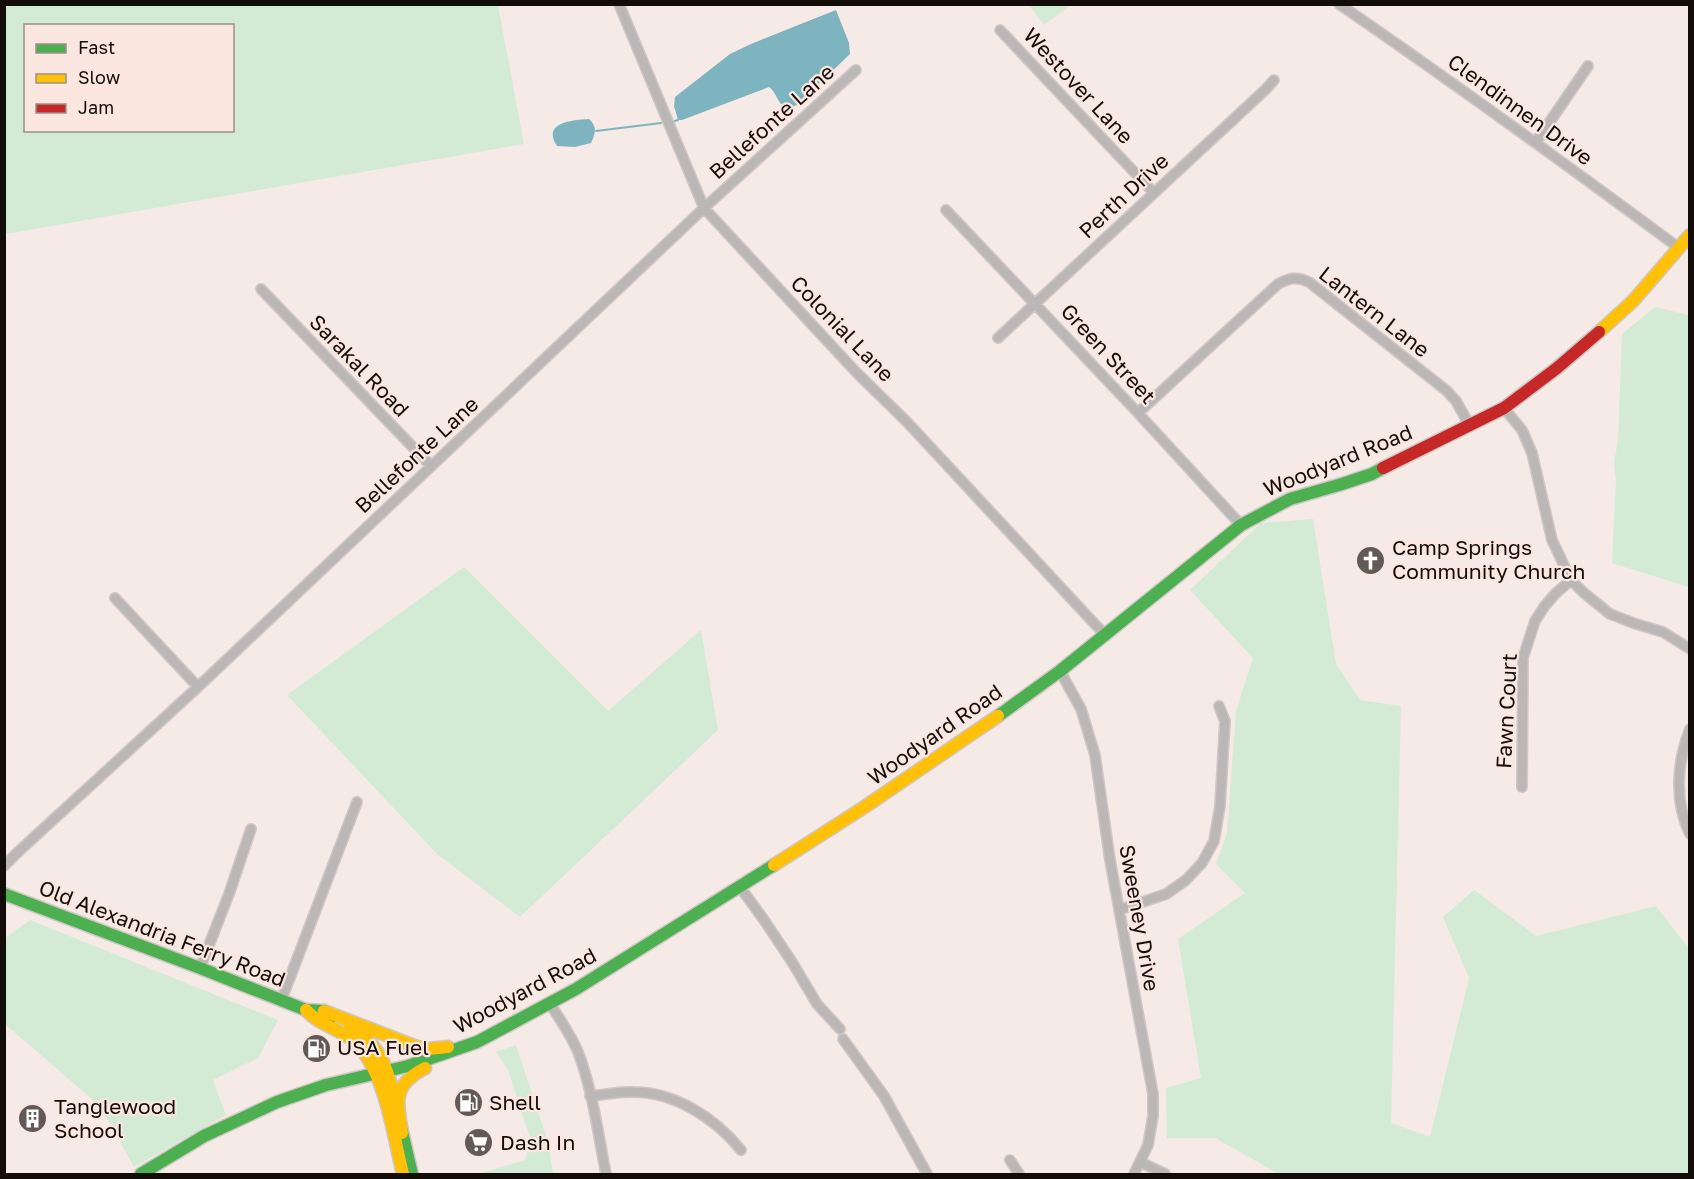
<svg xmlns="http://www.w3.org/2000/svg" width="1694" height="1179" viewBox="0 0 1694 1179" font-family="'Golos Text',sans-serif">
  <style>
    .green { fill: #d3ebd5; fill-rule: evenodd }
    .water { fill: #7db4bf }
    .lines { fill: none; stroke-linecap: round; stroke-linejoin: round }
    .stream { stroke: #7db4bf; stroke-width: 2 }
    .street-casing { stroke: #cfc7c4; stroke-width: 12 }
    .fast-casing { stroke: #cfc7c4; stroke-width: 15 }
    .slow-casing { stroke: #cfc7c4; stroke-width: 15 }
    .jam-casing { stroke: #cfc7c4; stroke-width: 15 }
    .street { stroke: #bcb7b7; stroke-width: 9 }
    .fast { stroke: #4caf50; stroke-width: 12 }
    .slow { stroke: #ffc107; stroke-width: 12 }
    .jam { stroke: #c62828; stroke-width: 12 }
    .labels { text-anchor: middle; stroke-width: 4.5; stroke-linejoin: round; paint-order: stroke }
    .street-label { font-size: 21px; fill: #130d0a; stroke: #fbe7df }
    .poi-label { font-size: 21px; fill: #130d0a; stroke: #fbe7df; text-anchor: start }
  </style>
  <rect width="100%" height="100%" fill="#f5eae5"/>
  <path class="green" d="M5,4l493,1 26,139 -519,90zM26,26h206v104h-206z
    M1029,5h42l-27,20z
    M1655,307l34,8v272l-77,-24 4,-83 -2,-17 4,-23 4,-106z
    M1313,519l23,145 24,36 41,6 -10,417 39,14 39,-159 -26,-61 31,-27 62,46 120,-30 33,43v225h-410l-64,-36h-48l-1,-50 35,-10 -23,-139 67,-46 -29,-29 11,-31 9,-122 17,-53 -63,-68 71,-67z
    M464,567l144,144 93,-81 17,100 -198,187 -83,-63 -150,-159z
    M30,920l248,100 -20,38 -45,22 13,35 -92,52 -34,-61 -95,-82v-86z
    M516,1045l32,97 5,32h-75l47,-14 6,-19 -23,-71 -12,-18z"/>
  <path class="water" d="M836,10l13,33 1,11 -53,51c-20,8 -17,-10 -28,-18l-87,33h-4l-4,-14 1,-9 55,-43 21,-10z
    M589,119c9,8 6,15 2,24l-16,4 -18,-1c-16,-24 17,-26 32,-27z"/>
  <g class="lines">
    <path class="stream" d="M672,122l6,-2
      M596,131l65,-8"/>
    <defs>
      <path id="street" d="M619,4l85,204 152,164 51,50 198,213
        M1339,4c115,79 228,161 340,244
        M1000,30l154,163
        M1536,142l52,-76
        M946,210l192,203 103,112
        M261,289l170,177
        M998,338l267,-248 9,-10
        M1504,408l18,22 10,23 20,87 19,40 13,13 26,21 26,10 27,8 27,17
        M1138,413l140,-129c11,-6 19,-8 31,-2l138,109 9,10 14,25
        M115,598l83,89
        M1060,671l21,38 14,46 15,105 43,234v22l-5,29 -14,29
        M1690,729c-13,32 -16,73 0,105
        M1522,787l1,-129 12,-37 9,-14 11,-13 16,-14
        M4,866l14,-14 180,-165 506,-479 152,-138
        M740,887l24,33 28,42 25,42 23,25
        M1119,910l47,-16 20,-14 16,-17 12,-22 6,-35 5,-85 -6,-15
        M200,968l29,-74 22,-65
        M281,1001l76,-199
        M550,1004c10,15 21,31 28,48 15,39 20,82 28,122
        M843,1039l41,57 43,78
        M590,1096c14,-1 29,-5 43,-4 42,0 82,26 108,58
        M1010,1160l9,14
        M1140,1162l25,12"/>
      <path id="fast" d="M998,716l62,-45 181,-146 49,-26 52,-15 30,-10 11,-6
        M4,894l196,74 106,42 18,1 9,5
        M400,1123l12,51
        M141,1174l63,-38 73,-34 49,-17 82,-19 69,-24 99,-53 198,-124"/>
      <path id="slow" d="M1599,332l34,-31 57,-66
        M774,865l89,-57 135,-92
        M306,1010c14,16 36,19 50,33 30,31 37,91 47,131
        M324,1011l93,36 11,2 20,-2
        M350,1026c34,23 37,42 46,80
        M402,1133c-5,-32 -10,-48 23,-65"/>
      <path id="jam" d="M1383,468l121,-60 53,-40 42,-36"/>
    </defs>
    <use href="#street" class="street-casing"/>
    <use href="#fast" class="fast-casing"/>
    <use href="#slow" class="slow-casing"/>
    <use href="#jam" class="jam-casing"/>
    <use href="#street" class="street"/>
    <use href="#fast" class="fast"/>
    <use href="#slow" class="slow"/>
    <use href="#jam" class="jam"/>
  </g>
  <defs>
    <symbol id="church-disc" viewBox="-11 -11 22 22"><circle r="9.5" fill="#625a57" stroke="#fbe7df"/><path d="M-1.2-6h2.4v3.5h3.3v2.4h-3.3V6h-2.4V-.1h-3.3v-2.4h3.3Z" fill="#fff"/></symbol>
    <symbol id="fuel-disc" viewBox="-11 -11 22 22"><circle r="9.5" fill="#625a57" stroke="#fbe7df"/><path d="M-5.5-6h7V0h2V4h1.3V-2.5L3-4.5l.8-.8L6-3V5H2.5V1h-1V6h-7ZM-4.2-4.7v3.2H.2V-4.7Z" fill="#fff"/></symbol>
    <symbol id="building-disc" viewBox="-11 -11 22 22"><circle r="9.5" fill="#625a57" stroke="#fbe7df"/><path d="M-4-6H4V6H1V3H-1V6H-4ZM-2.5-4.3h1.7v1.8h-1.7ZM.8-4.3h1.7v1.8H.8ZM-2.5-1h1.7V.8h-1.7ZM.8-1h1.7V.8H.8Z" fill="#fff"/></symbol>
    <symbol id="supermarket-disc" viewBox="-11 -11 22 22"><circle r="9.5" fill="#625a57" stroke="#fbe7df"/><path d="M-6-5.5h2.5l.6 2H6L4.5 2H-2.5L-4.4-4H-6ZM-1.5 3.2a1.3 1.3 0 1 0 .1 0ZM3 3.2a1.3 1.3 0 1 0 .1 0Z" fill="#fff"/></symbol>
  </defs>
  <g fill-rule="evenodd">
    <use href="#church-disc" x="1354" y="544" width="33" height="33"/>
    <use href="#fuel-disc" x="300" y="1032" width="33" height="33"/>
    <use href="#fuel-disc" x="452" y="1086" width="33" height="33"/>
    <use href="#building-disc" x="16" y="1102" width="33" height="33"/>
    <use href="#supermarket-disc" x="462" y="1126" width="33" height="33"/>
  </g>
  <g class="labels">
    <g class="street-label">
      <text transform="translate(1078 86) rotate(47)" y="7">Westover Lane</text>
      <text transform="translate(1520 110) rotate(36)" y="7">Clendinnen Drive</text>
      <text transform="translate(772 122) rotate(-42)" y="7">Bellefonte Lane</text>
      <text transform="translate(1124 196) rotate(-43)" y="7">Perth Drive</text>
      <text transform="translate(1374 312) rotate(38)" y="7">Lantern Lane</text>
      <text transform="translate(842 329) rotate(46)" y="7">Colonial Lane</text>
      <text transform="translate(1108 354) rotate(47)" y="7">Green Street</text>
      <text transform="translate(359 366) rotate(46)" y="7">Sarakal Road</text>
      <text transform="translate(417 455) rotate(-43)" y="7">Bellefonte Lane</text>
      <text transform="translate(1338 461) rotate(-22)" y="7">Woodyard Road</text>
      <text transform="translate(1507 711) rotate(-87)" y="7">Fawn Court</text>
      <text transform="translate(935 735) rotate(-35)" y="7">Woodyard Road</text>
      <text transform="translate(1139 918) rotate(80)" y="7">Sweeney Drive</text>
      <text transform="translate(162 934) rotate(21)" y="7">Old Alexandria Ferry Road</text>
      <text transform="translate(525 991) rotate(-28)" y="7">Woodyard Road</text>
    </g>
    <g class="poi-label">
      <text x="1392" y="555">Camp Springs<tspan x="1392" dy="24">Community Church</tspan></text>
      <text x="337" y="1055">USA Fuel</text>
      <text x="489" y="1110">Shell</text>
      <text x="54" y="1114">Tanglewood<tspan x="54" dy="24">School</tspan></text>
      <text x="500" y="1150">Dash In</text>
    </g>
  </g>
  <rect width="1694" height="1179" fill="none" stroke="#130d0a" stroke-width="12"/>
  <rect x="24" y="24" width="210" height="108" fill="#fbe7df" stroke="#9e908a" stroke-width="1.5"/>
  <rect x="36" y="44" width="30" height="9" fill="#4caf50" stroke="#9e908a" stroke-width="1.5"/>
  <text x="78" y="54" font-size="18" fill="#130d0a">Fast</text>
  <rect x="36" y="74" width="30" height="9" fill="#ffc107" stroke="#9e908a" stroke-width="1.5"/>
  <text x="78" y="84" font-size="18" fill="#130d0a">Slow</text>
  <rect x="36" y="104" width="30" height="9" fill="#c62828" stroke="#9e908a" stroke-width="1.5"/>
  <text x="78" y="114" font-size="18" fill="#130d0a">Jam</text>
</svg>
